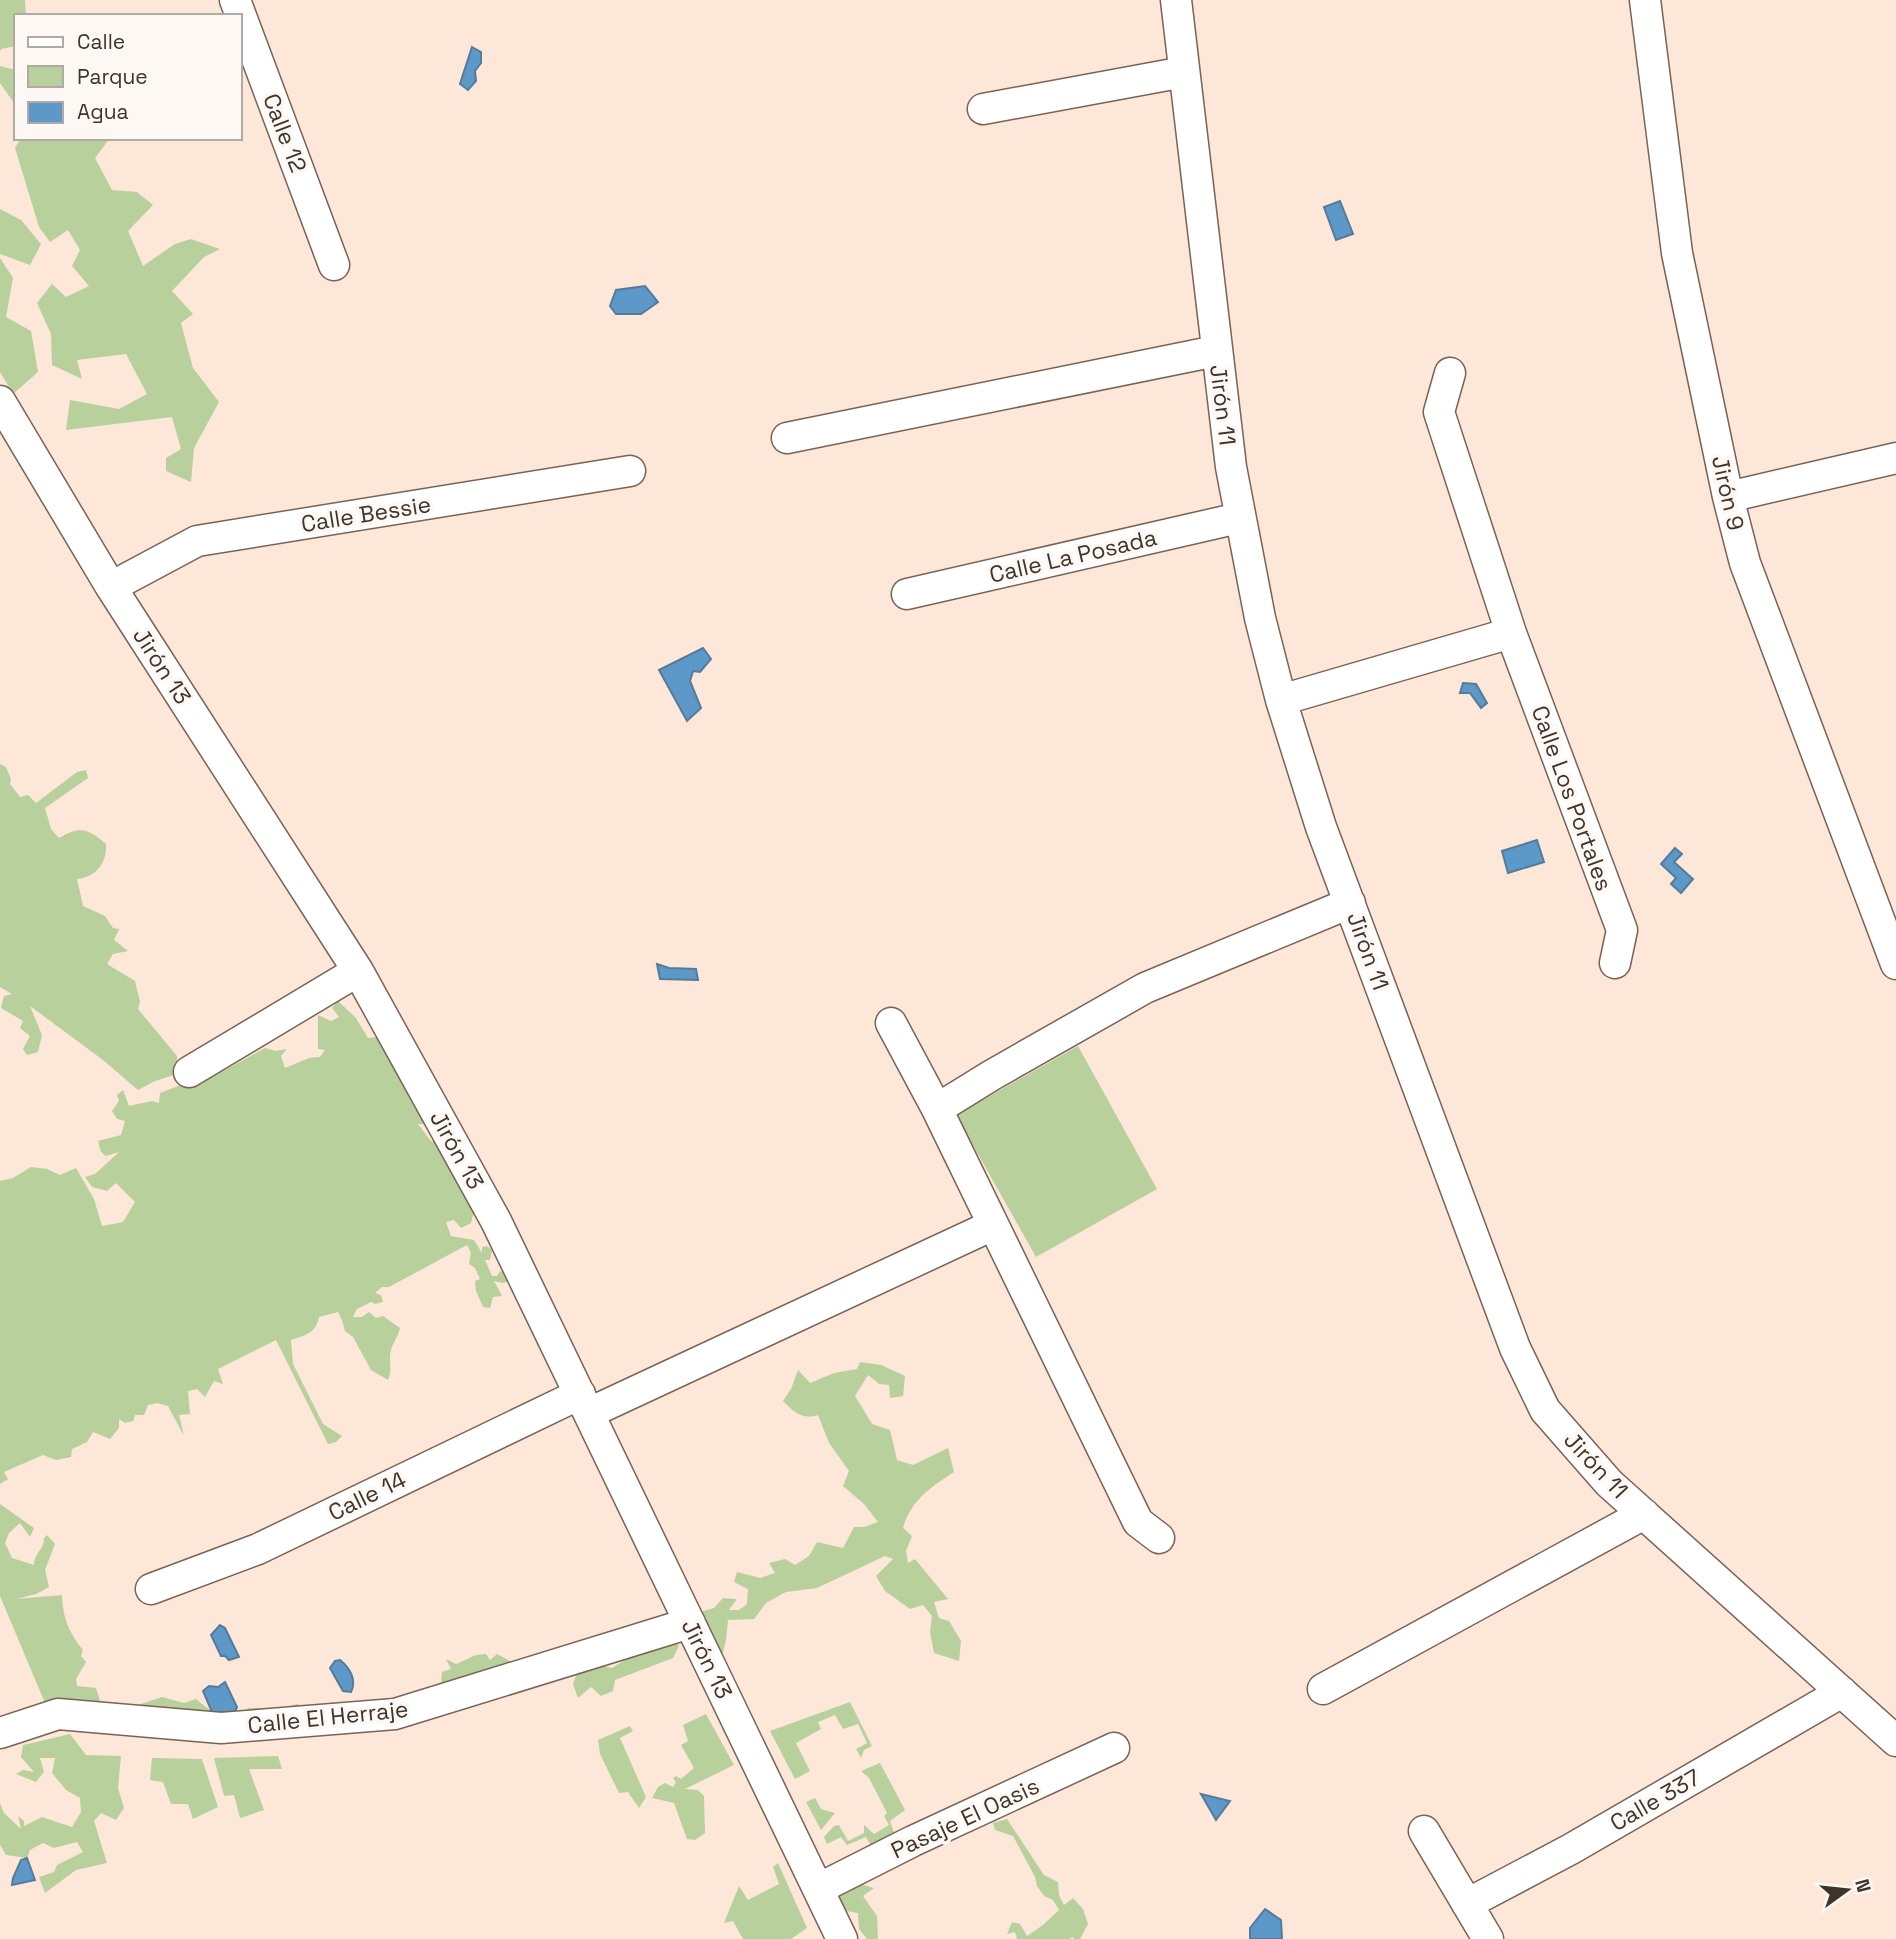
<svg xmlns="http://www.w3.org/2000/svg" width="1896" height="1939" font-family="'Space Grotesk',sans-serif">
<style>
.green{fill:#b8d09c}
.water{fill:#5d99c8;stroke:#547b9a;stroke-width:2}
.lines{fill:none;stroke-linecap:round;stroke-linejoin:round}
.minor-casing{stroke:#7a6254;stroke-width:33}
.minor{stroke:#fff;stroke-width:30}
.labels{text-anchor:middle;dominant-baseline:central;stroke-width:7;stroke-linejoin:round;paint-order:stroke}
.street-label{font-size:23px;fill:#3e342d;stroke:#fdf8f4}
</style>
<rect width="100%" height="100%" fill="#fde7d9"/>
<!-- green -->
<path class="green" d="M 0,0 L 25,0 L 26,16 L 16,16 L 16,46 L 1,49 L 0,52 Z
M 0,66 L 16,70 L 16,106 L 0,83 Z
M 21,138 L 110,138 L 95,158 L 112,190 L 137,192 L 153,205 L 128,231 L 143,266 L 175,244 L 191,239 L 220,249 L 204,257 L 172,291 L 193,314 L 181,323 L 193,368 L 219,402 L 194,448 L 191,482 L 166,471 L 166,458 L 181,449 L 172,417 L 66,430 L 70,400 L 119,409 L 147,394 L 126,354 L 77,360 L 82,379 L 52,365 L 51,334 L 37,303 L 52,284 L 66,297 L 89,286 L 72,266 L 80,250 L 68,230 L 50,242 L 39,227 L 15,148 Z
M 0,209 L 21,220 L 41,244 L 30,265 L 0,254 Z
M 0,258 L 13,278 L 6,317 L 31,331 L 38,372 L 13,394 L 0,372 Z
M 0,764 L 6,767 L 11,779 L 10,784 L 20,797 L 28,795 L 36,803 L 77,772 L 86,770 L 88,778 L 45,808 L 51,829 L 59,838 C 80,826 87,828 106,844 C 107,862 97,877 77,879 L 83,906 L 105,916 L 113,928 L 119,929 L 114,940 L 128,951 L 113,954 L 107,964 L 135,981 L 140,1002 L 138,1009 L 177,1056 L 177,1074 L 155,1081 L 138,1090 L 103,1060 L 30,1006 L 42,1035 L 38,1052 L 27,1055 L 23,1049 L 30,1036 L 20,1028 L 23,1021 L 1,1008 L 4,996 L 12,994 L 0,987 Z
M 338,1001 L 356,1018 L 368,1038 L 377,1037 L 401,1063 L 426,1124 L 418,1124 L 431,1141 L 443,1144 L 474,1211 L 471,1223 L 461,1228 L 454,1220 L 446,1222 L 451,1236 L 474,1240 L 482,1253 L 482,1247 L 487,1246 L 492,1250 L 490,1260 L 485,1260 L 492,1276 L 497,1276 L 500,1271 L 506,1274 L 509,1281 L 503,1283 L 494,1281 L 502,1296 L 493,1297 L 490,1308 L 483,1307 L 476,1291 L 475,1281 L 480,1279 L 475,1268 L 469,1264 L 471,1253 L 467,1245 L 389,1287 L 382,1287 L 375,1293 L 381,1295 L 383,1302 L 375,1304 L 371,1302 L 357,1309 L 353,1317 L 362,1317 L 369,1312 L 376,1318 L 383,1316 L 400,1328 C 398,1337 393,1343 391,1350 C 388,1361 393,1369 388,1380 L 371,1370 L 353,1337 L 345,1331 L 342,1320 L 338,1312 L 319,1317 C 316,1333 306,1335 291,1340 L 293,1364 L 323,1424 L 342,1436 L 336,1442 L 328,1444 L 276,1340 L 218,1369 L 223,1384 L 214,1381 L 205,1397 L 197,1389 L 188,1391 L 190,1414 L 179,1415 L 184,1436 L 168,1406 L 157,1403 L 148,1405 L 144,1415 L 135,1415 L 133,1421 L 125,1423 L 119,1419 L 119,1428 L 110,1439 L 93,1432 L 87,1442 L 72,1449 L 71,1457 L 56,1460 L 43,1455 L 4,1472 L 8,1479 L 0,1484 L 0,1181 L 13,1178 L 31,1167 L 47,1169 L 60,1175 L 76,1168 L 94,1199 L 102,1226 L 123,1222 L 135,1202 L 116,1183 L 107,1191 L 92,1187 L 85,1177 L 95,1174 L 119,1152 L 106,1156 L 101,1152 L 98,1141 L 121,1135 L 125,1121 L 117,1119 L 112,1111 L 119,1101 L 117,1095 L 123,1090 L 129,1106 L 152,1101 L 159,1103 L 160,1093 L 183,1084 L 196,1086 L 265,1048 L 276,1051 L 287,1049 L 281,1056 L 285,1068 L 309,1058 L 320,1057 L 325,1050 L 318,1049 L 318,1015 L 331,1021 L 339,1017 L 332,1008 Z
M 1078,1046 L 1157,1189 L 1036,1257 L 956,1115 Z
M 860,1362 L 881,1365 L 905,1376 L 903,1396 L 890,1398 L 889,1385 L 879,1384 L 868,1375 L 855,1396 L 872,1424 L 890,1430 L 897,1460 L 913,1465 L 948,1448 L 954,1472 C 931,1487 911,1500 903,1528 L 912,1536 L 906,1551 L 908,1563 L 915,1559 L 948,1599 L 934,1602 L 939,1618 L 949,1621 L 961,1641 L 959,1661 L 934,1653 L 930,1632 L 932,1616 L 923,1605 L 910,1609 L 885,1591 L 876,1576 L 893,1559 L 885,1556 L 817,1588 L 786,1592 L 766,1603 L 754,1619 L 728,1620 L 726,1640 L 721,1661 L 700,1612 L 714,1608 L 723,1598 L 737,1599 L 729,1610 L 739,1610 L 747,1604 L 748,1589 L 734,1582 L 737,1572 L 760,1578 L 775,1573 L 769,1563 L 785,1559 L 795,1565 L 809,1556 L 817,1542 L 843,1548 L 854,1527 L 864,1527 L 878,1522 L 864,1504 L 843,1486 L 849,1471 L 829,1443 L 818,1415 C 802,1420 794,1412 783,1401 L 791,1389 L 798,1370 L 810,1383 L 834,1373 L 857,1369 Z
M 0,1504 L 34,1528 L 30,1537 L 20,1523 L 9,1533 L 5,1543 L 12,1558 L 34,1565 C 34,1553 44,1550 44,1538 L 47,1535 L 55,1544 L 45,1570 L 49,1587 L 36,1594 L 16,1599 L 62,1595 C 63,1619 69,1632 83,1650 L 81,1656 L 86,1662 L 76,1679 L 77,1686 L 96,1688 L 103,1710 L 45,1703 L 0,1596 Z
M 669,1637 L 679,1646 L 673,1658 L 615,1680 L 613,1691 L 601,1696 L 591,1687 L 578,1698 L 573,1684 L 577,1673 L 595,1664 L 612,1668 L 649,1645 Z
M 486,1654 L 490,1660 L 497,1654 L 519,1666 L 441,1686 L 442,1672 L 451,1669 L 446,1659 L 456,1664 L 476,1655 Z
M 162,1697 L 184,1703 L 196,1699 C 211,1712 221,1718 241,1716 L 248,1708 L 280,1709 L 297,1704 L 308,1708 L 426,1700 L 220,1724 L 134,1713 L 138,1705 Z
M 850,1702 L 872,1746 L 864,1750 L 861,1758 L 856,1749 L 867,1743 L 858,1724 L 843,1729 L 835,1715 L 818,1722 L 821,1729 L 796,1743 L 810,1771 L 795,1779 L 770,1731 Z
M 706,1714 L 734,1765 L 685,1789 L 698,1790 L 704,1796 L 705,1833 L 695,1840 L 687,1839 L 674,1803 L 652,1798 L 658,1787 L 665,1783 L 673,1787 L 676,1782 L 673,1778 L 676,1776 L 681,1779 L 694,1768 L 681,1745 L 688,1741 L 683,1725 Z
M 630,1726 L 633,1731 L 620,1738 L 646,1797 L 639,1808 L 628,1792 L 619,1793 L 600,1754 L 598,1740 Z
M 70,1734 L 86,1755 L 121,1756 L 118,1788 L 124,1808 L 116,1820 L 101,1813 L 94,1821 L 107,1863 L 76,1870 L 45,1893 L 39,1877 L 54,1872 L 57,1865 L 83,1852 L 77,1842 L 54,1848 L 43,1843 L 30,1850 L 27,1858 L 6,1855 L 0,1845 L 0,1803 L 4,1813 L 21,1829 L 18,1816 L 24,1821 L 24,1826 L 42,1817 L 72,1827 L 81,1812 L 80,1798 L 66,1790 L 52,1773 L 55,1758 L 40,1758 L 44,1772 L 36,1782 L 16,1774 L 23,1770 L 34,1772 L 21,1757 L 23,1745 Z
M 278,1756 L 282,1769 L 249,1769 L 264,1810 L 240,1818 L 234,1795 L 224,1796 L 214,1758 Z
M 152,1758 L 202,1759 L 218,1807 L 193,1819 L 188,1804 L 171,1804 L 163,1782 L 150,1780 Z
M 880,1763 L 905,1810 L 890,1821 L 895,1835 L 871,1846 L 866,1837 L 847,1845 L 841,1837 L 827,1844 L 824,1837 L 834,1826 L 839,1825 L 848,1841 L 864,1833 L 864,1825 L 874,1834 L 889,1825 L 884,1816 L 887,1813 L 869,1778 L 861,1771 Z
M 815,1798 L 821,1809 L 835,1813 L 821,1830 L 806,1802 Z
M 1007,1819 L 1044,1875 L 1058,1882 L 1059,1895 L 1064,1905 L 1073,1898 L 1083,1909 L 1088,1924 L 1080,1939 L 1074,1939 L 1073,1937 L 1069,1939 L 1017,1939 L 1015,1932 L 1007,1934 L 1012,1922 L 1020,1924 L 1027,1936 L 1043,1925 L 1059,1910 L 1053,1900 L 1044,1896 L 1037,1886 L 1035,1877 L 1013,1836 L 995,1830 L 993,1823 Z
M 778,1863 L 807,1928 L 791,1939 L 743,1939 L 733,1921 L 724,1923 L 739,1886 L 748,1900 L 779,1884 L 773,1867 Z
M 855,1878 L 864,1885 L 874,1888 L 863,1896 L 877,1916 L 878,1939 L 867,1939 L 859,1929 L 858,1913 L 846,1911 L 834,1901 L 835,1889 Z"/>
<!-- water -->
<path class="water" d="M 472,47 L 481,52 L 481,63 L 475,71 L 476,81 L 468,90 L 460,84 Z
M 1340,201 L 1353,234 L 1336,240 L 1324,207 Z
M 645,286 L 658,302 L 641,314 L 616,314 L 610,306 L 616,290 Z
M 703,648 L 711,659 L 700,672 L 693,671 L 690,681 L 701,708 L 687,721 L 659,670 Z
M 1463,683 L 1476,684 L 1487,703 L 1481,708 L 1470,693 L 1460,693 Z
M 1537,840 L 1544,862 L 1508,873 L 1502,851 Z
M 1675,848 L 1682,854 L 1674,862 L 1693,879 L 1681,893 L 1671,884 L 1676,878 L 1661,864 Z
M 657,964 L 669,968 L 696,969 L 698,980 L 660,979 Z
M 220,1625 L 225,1628 L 239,1657 L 229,1660 L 225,1656 L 221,1656 L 211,1635 Z
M 340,1660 C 350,1668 357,1680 351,1692 L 343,1691 L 330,1668 L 335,1661 Z
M 225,1682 L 237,1707 L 235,1712 L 212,1712 L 203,1691 L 209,1686 L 218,1687 Z
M 1201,1794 L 1230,1801 L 1216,1820 Z
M 27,1858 L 35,1880 L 12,1885 L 13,1878 L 21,1860 Z
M 1265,1909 L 1281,1920 L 1282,1939 L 1250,1939 L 1250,1928 Z"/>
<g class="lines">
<defs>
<path id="minor" d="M 235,0 L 334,265
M 1176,0 L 1231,467 L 1260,618 L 1281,700 L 1321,827 L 1515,1348 L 1545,1410 L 1609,1483 L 1896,1741
M 1645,0 L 1677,253 L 1728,497 L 1745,563 L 1896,964
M 983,109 L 1184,72
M 1450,373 L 1439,412 L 1511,633 L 1622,930 L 1615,963
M 0,401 L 111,587 L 358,971 L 496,1221 L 842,1939
M 787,438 L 1216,351
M 1728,497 L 1896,458
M 111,587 L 197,541 L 630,471
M 907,594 L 1239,518
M 1281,700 L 1511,633
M 891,1023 L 937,1109 L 1138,1522 L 1159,1538
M 189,1072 L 358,971
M 937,1109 L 992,1075 L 1145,988 L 1350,903
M 589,1413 L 993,1225
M 151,1589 L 258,1549 L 580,1394
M 1323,1689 L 1644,1514
M 0,1733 L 58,1714 L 221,1728 L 395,1714 L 690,1623
M 1424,1831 L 1488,1939
M 818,1889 L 913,1841 L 1114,1748
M 1467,1904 L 1571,1849 L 1842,1692"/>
</defs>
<!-- minor casing -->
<use href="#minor" class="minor-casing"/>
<!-- minor -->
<use href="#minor" class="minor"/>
</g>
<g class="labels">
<!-- street labels -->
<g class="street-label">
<text transform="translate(285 133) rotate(69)">Calle 12</text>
<text transform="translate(1223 405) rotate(83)">Jirón 11</text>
<text transform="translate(1728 493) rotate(77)">Jirón 9</text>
<text transform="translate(366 514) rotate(-9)">Calle Bessie</text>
<text transform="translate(1073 556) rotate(-13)">Calle La Posada</text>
<text transform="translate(162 666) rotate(57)">Jirón 13</text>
<text transform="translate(1572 798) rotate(70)">Calle Los Portales</text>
<text transform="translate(1368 951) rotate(70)">Jirón 11</text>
<text transform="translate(457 1150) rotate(61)">Jirón 13</text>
<text transform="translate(1596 1465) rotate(47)">Jirón 11</text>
<text transform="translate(367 1496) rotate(-26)">Calle 14</text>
<text transform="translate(707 1659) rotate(64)">Jirón 13</text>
<text transform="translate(328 1717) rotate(-6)">Calle El Herraje</text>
<text transform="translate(1655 1800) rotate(-30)">Calle 337</text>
<text transform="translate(965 1818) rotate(-25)">Pasaje El Oasis</text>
</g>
</g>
<!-- legend -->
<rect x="14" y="14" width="228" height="126" fill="#fdf8f4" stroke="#b1aaa4" stroke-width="2"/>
<rect x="28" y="37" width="35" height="10" fill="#ffffff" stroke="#b1aaa4" stroke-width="2"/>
<text x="77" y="49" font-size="21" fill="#3e342d">Calle</text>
<rect x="28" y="66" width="35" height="21" fill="#b8d09c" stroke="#b1aaa4" stroke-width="2"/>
<text x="77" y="84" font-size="21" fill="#3e342d">Parque</text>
<rect x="28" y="102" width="35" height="21" fill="#5d99c8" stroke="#b1aaa4" stroke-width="2"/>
<text x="77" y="119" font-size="21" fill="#3e342d">Agua</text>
<!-- north arrow -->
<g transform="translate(1847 1890) rotate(75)" stroke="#fdf8f4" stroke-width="5" paint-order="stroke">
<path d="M0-5L12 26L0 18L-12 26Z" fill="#3e342d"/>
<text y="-10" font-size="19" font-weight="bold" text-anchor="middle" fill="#3e342d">N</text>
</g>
</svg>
